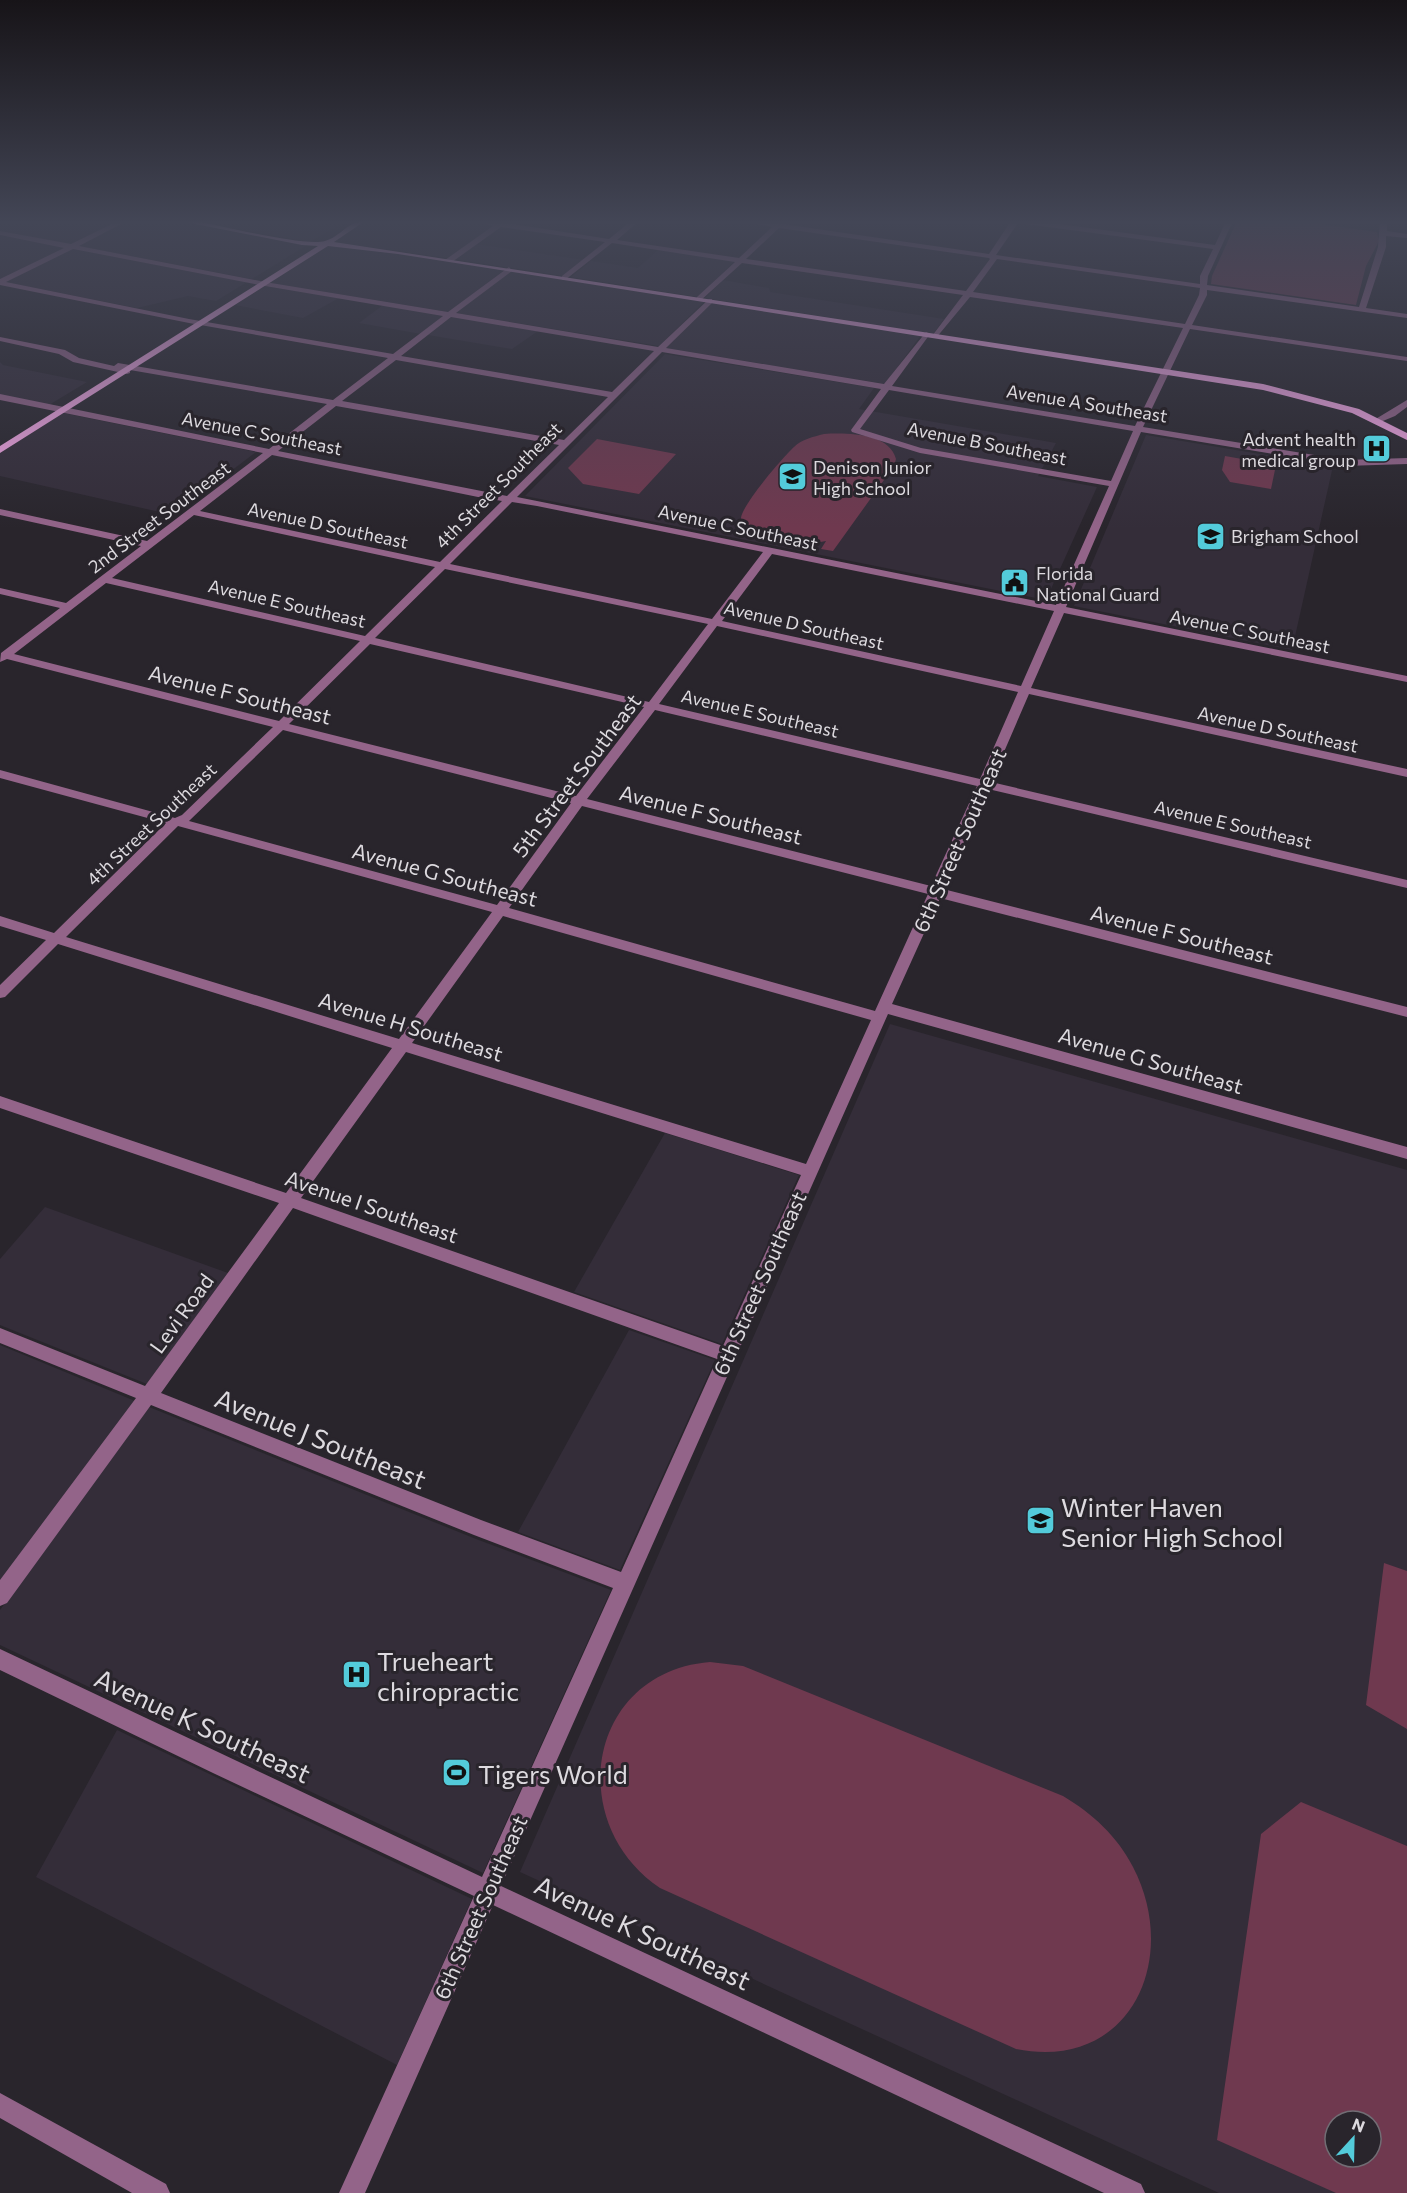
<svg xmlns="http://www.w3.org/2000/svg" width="1407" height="2193" font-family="Commissioner,sans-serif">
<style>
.built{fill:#342d39;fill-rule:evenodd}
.green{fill:#6f394f;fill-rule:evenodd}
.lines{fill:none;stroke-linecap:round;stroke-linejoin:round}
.minor{fill:#936489;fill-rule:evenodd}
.major{fill:#f5a7e5;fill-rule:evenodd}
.labels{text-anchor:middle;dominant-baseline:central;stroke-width:6;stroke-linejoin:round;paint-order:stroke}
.far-street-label{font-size:18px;fill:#dddadf;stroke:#29252c}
.far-poi-label{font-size:18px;fill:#dddadf;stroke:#29252c;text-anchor:start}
.street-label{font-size:21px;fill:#dddadf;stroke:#29252c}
.near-street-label{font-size:26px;fill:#dddadf;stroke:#29252c}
.near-poi-label{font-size:26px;fill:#dddadf;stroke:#29252c;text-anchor:start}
</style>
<rect width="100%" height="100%" fill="#29252c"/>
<!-- built -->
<path class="built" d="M 120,221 L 72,245 L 0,231 L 0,222 Z
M 128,221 L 173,221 L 307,245 L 252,279 L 78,246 Z
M 192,221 L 346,221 L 310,242 Z
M 366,221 L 465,221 L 494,226 L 448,258 L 334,242 Z
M 0,235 L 66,248 L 0,280 Z
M 476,244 L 584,260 L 564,276 L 454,259 Z
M 330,245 L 396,253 L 504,270 L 449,312 L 270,283 Z
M 72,249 L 247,282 L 216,301 L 188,296 L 137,308 L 5,282 Z
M 658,250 L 735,261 L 698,297 L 571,277 L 591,261 L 638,268 Z
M 510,271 L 704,302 L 659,346 L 456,313 Z
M 723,280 L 769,288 L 770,292 L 944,319 L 933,334 L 705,298 Z
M 265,286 L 339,298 L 303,318 L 235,305 Z
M 711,303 L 921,335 L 885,384 L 666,348 Z
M 383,305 L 445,315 L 421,334 L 359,323 Z
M 452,316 L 538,331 L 512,349 L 428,335 Z
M 665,354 L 874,388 L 859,409 L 1056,443 L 1038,476 L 1097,487 L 1046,600 L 525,496 Z
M 0,362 L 3,365 L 87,382 L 49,405 L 0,395 Z
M 63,413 L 256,452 L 173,515 L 0,476 L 0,453 Z
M 1146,435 L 1333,466 L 1292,650 L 1074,606 Z
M 890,1024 L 1407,1170 L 1407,2193 L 1219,2193 L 520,1872 ZM 1335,2121 L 1371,2121 L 1371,2157 L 1335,2157 Z
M 665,1133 L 799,1175 L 722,1344 L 574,1292 Z
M 45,1207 L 228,1273 L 147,1384 L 0,1325 L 0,1259 Z
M 629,1330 L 715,1360 L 620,1570 L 518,1532 Z
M 0,1345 L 135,1401 L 0,1582 Z
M 149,1407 L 476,1539 L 611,1590 L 483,1873 L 0,1645 L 0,1610 Z
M 117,1730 L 472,1899 L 397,2065 L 36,1877 Z"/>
<!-- green -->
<path class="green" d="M 1237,221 L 1297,221 L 1377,232 L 1379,241 L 1366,266 L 1356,305 L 1211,284 L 1212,276 Z
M 824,434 C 845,433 889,432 896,459 L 894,466 L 833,551 L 821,549 L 826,541 C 799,547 755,548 741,518 C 742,505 783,457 794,447 C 802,439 813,437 824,434 Z
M 597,439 L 676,454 L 639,494 L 583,484 L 568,468 Z
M 1225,456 L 1276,465 L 1271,489 L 1230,482 L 1222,470 Z
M 1384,1563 L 1407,1571 L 1407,1729 L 1366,1705 Z
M 710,1662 L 743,1666 L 1063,1796 C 1093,1814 1117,1836 1133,1867 C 1181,1959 1130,2072 1016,2049 L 660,1888 C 563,1822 588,1672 710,1662 Z
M 1301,1802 L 1407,1846 L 1407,2193 L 1336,2193 L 1217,2140 L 1261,1834 ZM 1335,2121 L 1371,2121 L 1371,2157 L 1335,2157 Z"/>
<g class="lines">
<!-- minor -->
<path class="minor" d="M 118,221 L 127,221 L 79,246 L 265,282 L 448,312 L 509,267 L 512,271 L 456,313 L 658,347 L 709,299 L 712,299 L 712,303 L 666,348 L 884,384 L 926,332 L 930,334 L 892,386 L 1135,426 L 1183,328 L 970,297 L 936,338 L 932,336 L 963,295 L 742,263 L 700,301 L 696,299 L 697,297 L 735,262 L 612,243 L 565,280 L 562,280 L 562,276 L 605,242 L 501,227 L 452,262 L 445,260 L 493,226 L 472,221 L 506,221 L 506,223 L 609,239 L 631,221 L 639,221 L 617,240 L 739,258 L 772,227 L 743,221 L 785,221 L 783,224 L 989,254 L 1011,221 L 1037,221 L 1215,245 L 1226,221 L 1233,221 L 1208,276 L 1207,285 L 1359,307 L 1378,247 L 1380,221 L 1387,221 L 1387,231 L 1407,234 L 1407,238 L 1386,236 L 1386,247 L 1366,308 L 1407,314 L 1407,318 L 1207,290 L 1207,295 L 1192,325 L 1407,357 L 1407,361 L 1190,329 L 1143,427 L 1345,460 L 1407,458 L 1407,464 L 1345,466 L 1141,432 L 1066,607 L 1407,676 L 1407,682 L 1064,613 L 1031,688 L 1407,769 L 1407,777 L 1029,694 L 991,782 L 1407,880 L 1407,888 L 988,789 L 943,889 L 1407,1007 L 1407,1017 L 940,898 L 892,1004 L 1407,1147 L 1407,1159 L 888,1014 L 501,1886 L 1141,2184 L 1145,2193 L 1104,2193 L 493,1905 L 365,2193 L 339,2193 L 474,1896 L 213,1773 L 0,1670 L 0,1649 L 482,1877 L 613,1588 L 474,1535 L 151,1405 L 7,1603 L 0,1606 L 0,1580 L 136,1398 L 0,1343 L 0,1328 L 145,1386 L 279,1203 L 0,1108 L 0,1096 L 286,1193 L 392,1048 L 58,944 L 5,997 L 0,998 L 0,985 L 46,940 L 0,926 L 0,916 L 54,933 L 166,823 L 0,778 L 0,770 L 175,818 L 182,815 L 273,727 L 7,659 L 0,662 L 1,653 L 60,608 L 0,594 L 0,588 L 66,603 L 141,546 L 0,515 L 0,509 L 147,541 L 263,453 L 0,400 L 0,394 L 269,449 L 327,404 L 130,370 L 130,373 L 127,374 L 73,362 L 59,354 L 0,341 L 0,337 L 65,350 L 79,358 L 114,366 L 118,363 L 333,400 L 388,358 L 189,323 L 0,285 L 0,279 L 64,248 L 0,235 L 0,231 L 71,244 ZM 1018,223 L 1213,249 L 1200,276 L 1200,284 L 996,255 ZM 779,228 L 989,258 L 990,259 L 966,291 L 746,259 ZM 73,249 L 265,286 L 443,316 L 393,354 L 189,319 L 6,282 ZM 997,259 L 1200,288 L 1199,295 L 1185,324 L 973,292 ZM 451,317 L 654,351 L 612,392 L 401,356 ZM 662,352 L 881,389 L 851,430 L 852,432 L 920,453 L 1109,486 L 1056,605 L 517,497 ZM 396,360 L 608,397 L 564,440 L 342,401 ZM 889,390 L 1133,431 L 1111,481 L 921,448 L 860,429 ZM 336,406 L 559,445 L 507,496 L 278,451 ZM 272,455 L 478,497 L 502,501 L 440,562 L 200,511 ZM 512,502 L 537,506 L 763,552 L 712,619 L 450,564 ZM 194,515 L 435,567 L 365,636 L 112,578 ZM 772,554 L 1054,611 L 1021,686 L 722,621 ZM 445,569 L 708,624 L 649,702 L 375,638 ZM 106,583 L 360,641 L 279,721 L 14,654 ZM 717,626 L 1018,692 L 980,779 L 659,704 ZM 370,644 L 644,707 L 576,796 L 289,724 ZM 655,710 L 977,786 L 931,886 L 587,799 ZM 283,730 L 571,803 L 497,905 L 189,821 ZM 582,806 L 928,894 L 875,1011 L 509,908 ZM 178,826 L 492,912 L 399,1039 L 66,937 ZM 503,916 L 871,1020 L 806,1164 L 412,1043 ZM 406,1052 L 801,1175 L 723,1346 L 301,1198 ZM 293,1208 L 717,1359 L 621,1572 L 481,1520 L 161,1393 Z
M 1407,400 L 1407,407 L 1395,416 L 1378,423 L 1374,420 Z
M 0,2093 L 166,2184 L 170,2193 L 132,2193 L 0,2118 Z"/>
<!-- major -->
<path class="major" d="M 180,221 L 197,221 C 221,226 306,247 325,241 C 340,237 348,221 365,221 L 334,242 L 1263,384 L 1359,409 L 1407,433 L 1407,440 L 1352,413 L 1263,390 L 398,254 L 328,246 L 0,453 L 0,446 L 318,246 L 302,245 Z"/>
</g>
<!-- sky -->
<linearGradient id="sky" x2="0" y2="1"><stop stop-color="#171418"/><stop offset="0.42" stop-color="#434656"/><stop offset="1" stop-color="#434656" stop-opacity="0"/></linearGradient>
<rect width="1407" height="529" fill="url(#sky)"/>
<!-- icons -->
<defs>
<symbol id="hospital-square" viewBox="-11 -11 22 22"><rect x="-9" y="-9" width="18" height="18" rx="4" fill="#53cbda" stroke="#29252c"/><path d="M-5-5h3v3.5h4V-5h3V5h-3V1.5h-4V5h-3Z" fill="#111"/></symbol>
<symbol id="school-square" viewBox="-11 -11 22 22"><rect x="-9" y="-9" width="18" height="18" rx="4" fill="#53cbda" stroke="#29252c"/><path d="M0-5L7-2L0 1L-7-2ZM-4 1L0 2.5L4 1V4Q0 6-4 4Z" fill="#111"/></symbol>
<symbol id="civic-square" viewBox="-11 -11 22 22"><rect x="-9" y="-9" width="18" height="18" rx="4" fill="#53cbda" stroke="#29252c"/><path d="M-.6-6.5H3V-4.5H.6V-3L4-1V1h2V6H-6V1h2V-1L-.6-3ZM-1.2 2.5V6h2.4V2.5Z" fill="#111"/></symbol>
<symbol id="stadium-square" viewBox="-11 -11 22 22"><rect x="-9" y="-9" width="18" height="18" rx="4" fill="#53cbda" stroke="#29252c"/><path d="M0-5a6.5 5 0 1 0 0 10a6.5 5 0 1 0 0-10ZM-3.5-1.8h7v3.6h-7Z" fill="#111"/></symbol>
</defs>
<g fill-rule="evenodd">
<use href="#hospital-square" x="1360" y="432" width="33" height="33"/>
<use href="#school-square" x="776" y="460" width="33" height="33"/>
<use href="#school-square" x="1194" y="520" width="33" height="33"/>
<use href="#civic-square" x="998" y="566" width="33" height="33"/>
<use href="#school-square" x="1024" y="1504" width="33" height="33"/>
<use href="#hospital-square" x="340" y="1658" width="33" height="33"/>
<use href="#stadium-square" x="440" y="1756" width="33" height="33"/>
</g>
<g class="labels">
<!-- far-street labels -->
<g class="far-street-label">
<text transform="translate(1087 403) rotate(9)">Avenue A Southeast</text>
<text transform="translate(262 433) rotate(11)">Avenue C Southeast</text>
<text transform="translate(987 443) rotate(11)">Avenue B Southeast</text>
<text transform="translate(498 485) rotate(-45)">4th Street Southeast</text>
<text transform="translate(159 517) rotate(-37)">2nd Street Southeast</text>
<text transform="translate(328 525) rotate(12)">Avenue D Southeast</text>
<text transform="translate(738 527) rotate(12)">Avenue C Southeast</text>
<text transform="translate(287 603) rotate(13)">Avenue E Southeast</text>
<text transform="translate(804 625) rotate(13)">Avenue D Southeast</text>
<text transform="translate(1250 631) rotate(11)">Avenue C Southeast</text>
<text transform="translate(760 713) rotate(13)">Avenue E Southeast</text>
<text transform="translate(1278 729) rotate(12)">Avenue D Southeast</text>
<text transform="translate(151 824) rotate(-43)">4th Street Southeast</text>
<text transform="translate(1233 824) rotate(13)">Avenue E Southeast</text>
</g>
<!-- far-poi labels -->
<g class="far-poi-label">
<text x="1356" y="439" text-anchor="end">Advent health<tspan x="1356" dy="21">medical group</tspan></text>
<text x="813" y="467">Denison Junior<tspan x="813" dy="21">High School</tspan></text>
<text x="1231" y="536">Brigham School</text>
<text x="1036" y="573">Florida<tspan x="1036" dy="21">National Guard</tspan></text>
</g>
<!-- street labels -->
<g class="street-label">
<text transform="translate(240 694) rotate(14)">Avenue F Southeast</text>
<text transform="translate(576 775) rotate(-53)">5th Street Southeast</text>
<text transform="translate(711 814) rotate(14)">Avenue F Southeast</text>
<text transform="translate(959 840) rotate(-66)">6th Street Southeast</text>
<text transform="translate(445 874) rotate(15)">Avenue G Southeast</text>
<text transform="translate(1182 934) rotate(14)">Avenue F Southeast</text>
<text transform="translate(411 1026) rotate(17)">Avenue H Southeast</text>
<text transform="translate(1151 1060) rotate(16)">Avenue G Southeast</text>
<text transform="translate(372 1206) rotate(19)">Avenue I Southeast</text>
<text transform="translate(759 1283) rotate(-66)">6th Street Southeast</text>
<text transform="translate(181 1313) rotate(-54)">Levi Road</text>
<text transform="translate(480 1907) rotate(-66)">6th Street Southeast</text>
</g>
<!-- near-street labels -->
<g class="near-street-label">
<text transform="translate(321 1438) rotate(22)">Avenue J Southeast</text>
<text transform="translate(203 1725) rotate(25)">Avenue K Southeast</text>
<text transform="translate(643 1932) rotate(25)">Avenue K Southeast</text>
</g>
<!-- near-poi labels -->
<g class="near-poi-label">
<text x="1061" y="1506">Winter Haven<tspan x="1061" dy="30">Senior High School</tspan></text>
<text x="377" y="1660">Trueheart<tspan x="377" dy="30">chiropractic</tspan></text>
<text x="478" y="1773">Tigers World</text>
</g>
</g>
<!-- north arrow -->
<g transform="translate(1353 2139) rotate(22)"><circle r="28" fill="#29252c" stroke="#716d74" stroke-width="1.5"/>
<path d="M0-4.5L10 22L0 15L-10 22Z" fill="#53cbda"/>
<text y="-9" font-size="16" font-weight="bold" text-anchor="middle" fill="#dddadf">N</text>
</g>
</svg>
